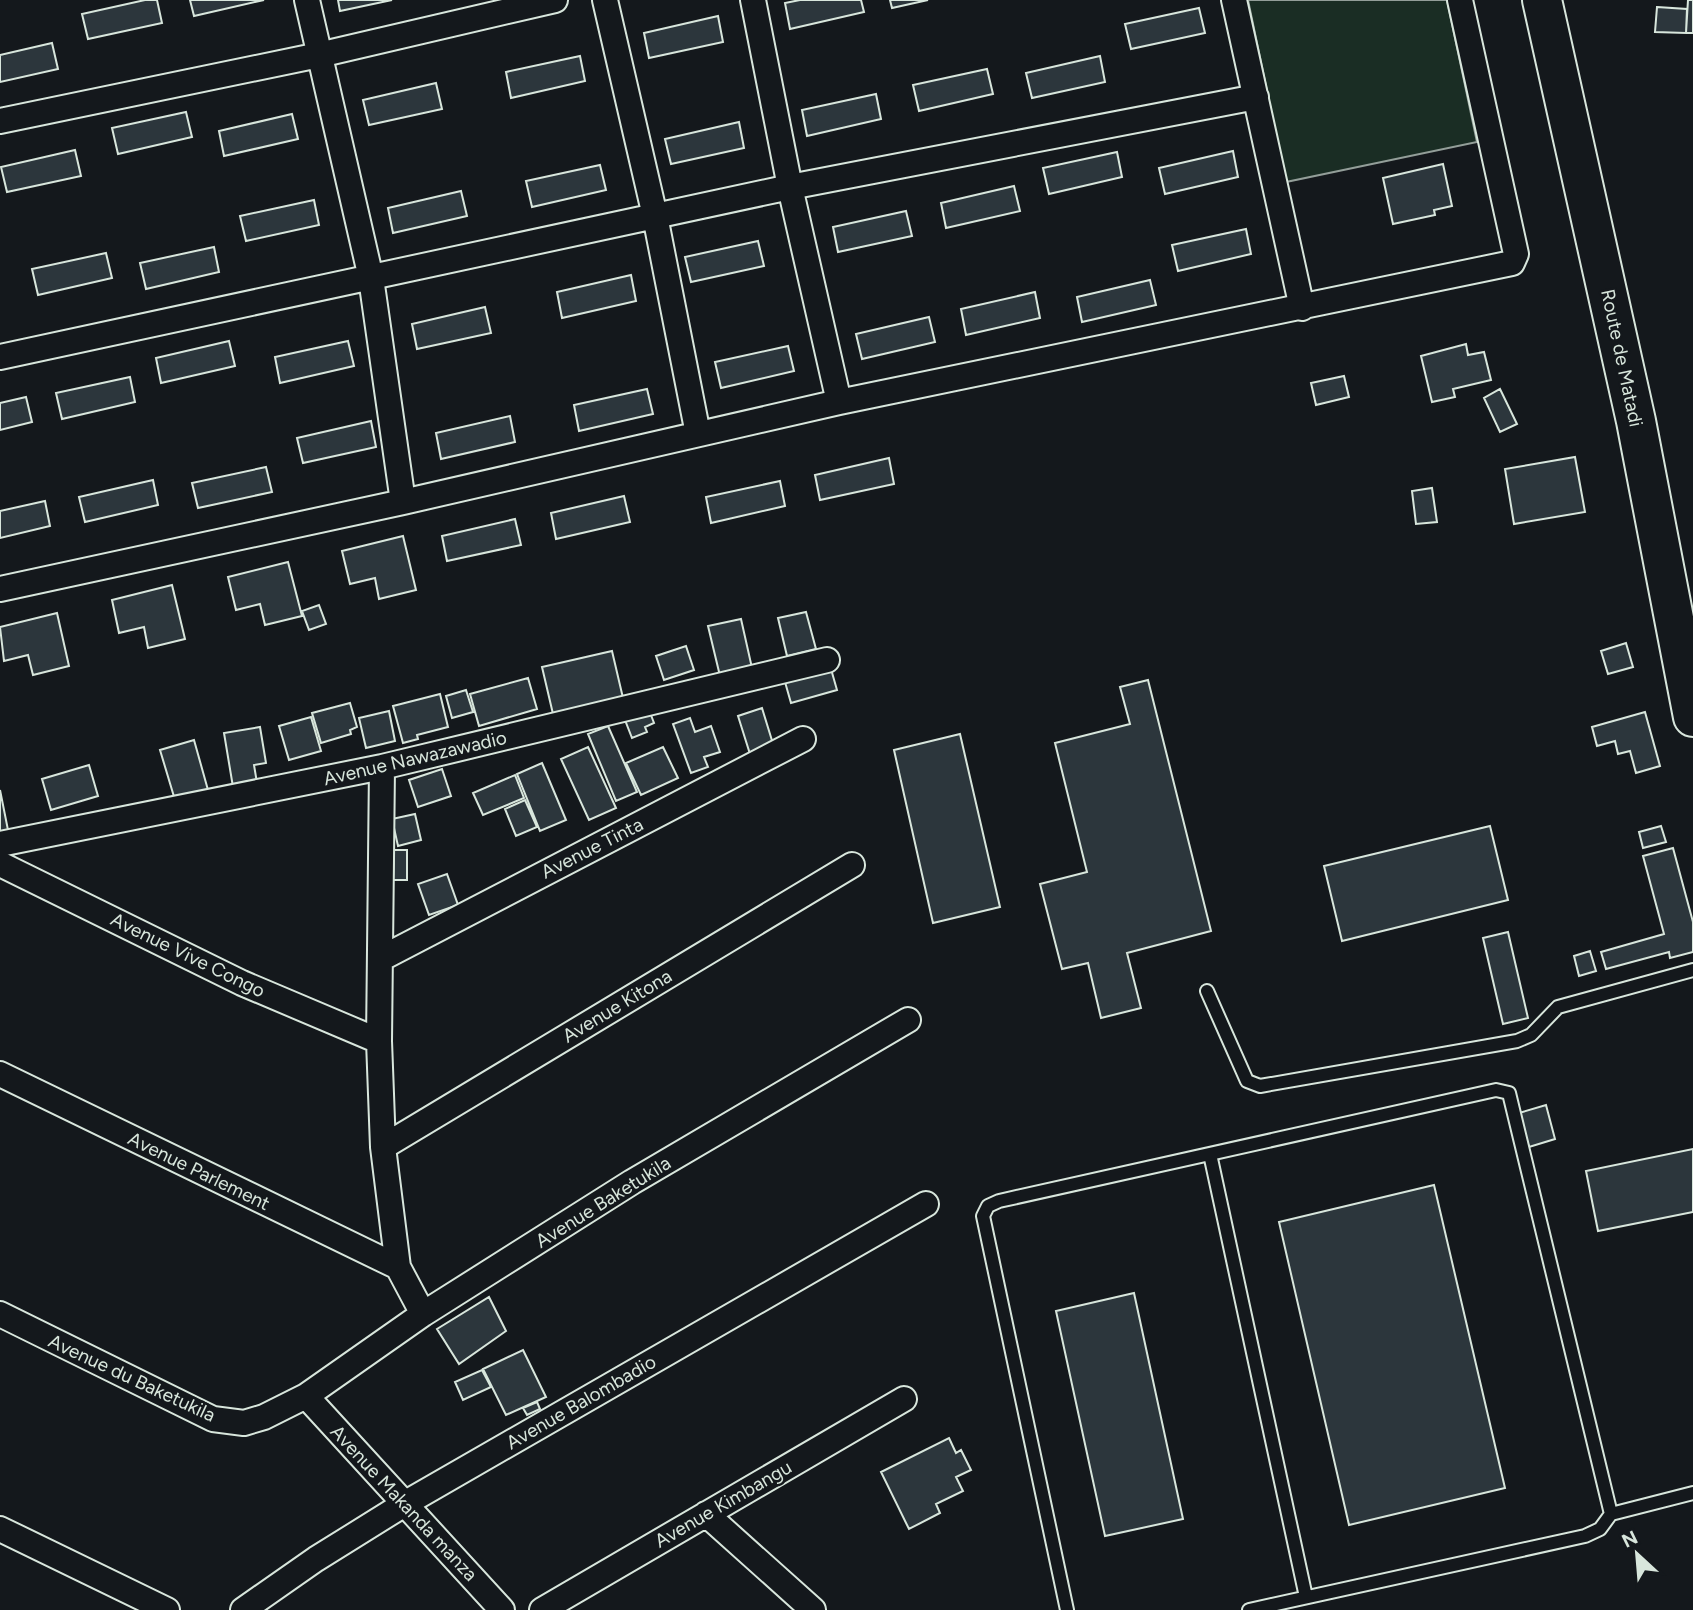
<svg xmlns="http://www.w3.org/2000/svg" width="1693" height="1610" font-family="Figtree,sans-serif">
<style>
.green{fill:#1a2d24;stroke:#939e99;stroke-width:2}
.building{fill:#2c363c;stroke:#d8e6dc;stroke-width:2}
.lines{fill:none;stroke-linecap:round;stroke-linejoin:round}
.service-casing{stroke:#d8e6dc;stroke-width:16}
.minor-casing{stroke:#d8e6dc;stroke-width:28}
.primary-casing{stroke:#d8e6dc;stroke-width:42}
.service{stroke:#14181c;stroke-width:12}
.minor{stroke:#14181c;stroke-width:24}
.primary{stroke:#14181c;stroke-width:38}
.labels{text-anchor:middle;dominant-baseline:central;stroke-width:5;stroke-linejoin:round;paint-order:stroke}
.street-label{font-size:19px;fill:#d8e6dc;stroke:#14181c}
</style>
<rect width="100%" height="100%" fill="#14181c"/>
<!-- green -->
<path class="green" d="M 1248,0 L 1447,0 L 1477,142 L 1286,182 Z"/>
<!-- building -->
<path class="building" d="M 145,0 L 157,0 L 162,23 L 88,39 L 82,14 Z
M 190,0 L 264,0 L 194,16 Z
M 338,0 L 392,0 L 340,11 Z
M 800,0 L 861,0 L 864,12 L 790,29 L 785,3 Z
M 890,0 L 928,0 L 892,8 Z
M 1688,0 L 1693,0 L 1693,33 L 1686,33 Z
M 1657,7 L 1687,9 L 1686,33 L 1655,32 Z
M 1199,8 L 1205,33 L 1131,49 L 1125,24 Z
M 718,16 L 723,42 L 649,58 L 644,33 Z
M 52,43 L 58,69 L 0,82 L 0,55 Z
M 580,56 L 585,81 L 511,98 L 506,72 Z
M 1100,56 L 1105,82 L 1032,98 L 1026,73 Z
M 987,69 L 993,94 L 919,111 L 913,85 Z
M 436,83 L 442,109 L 369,125 L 363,100 Z
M 876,94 L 881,119 L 807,136 L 802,110 Z
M 186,112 L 192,137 L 118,154 L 112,128 Z
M 292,114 L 298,139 L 224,156 L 219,131 Z
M 739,122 L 744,148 L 671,164 L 665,139 Z
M 75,150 L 81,176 L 7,192 L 1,167 Z
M 1233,151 L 1238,177 L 1165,194 L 1159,168 Z
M 1117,152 L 1122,177 L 1049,194 L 1043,168 Z
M 1443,164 L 1452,206 L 1434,210 L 1435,215 L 1393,224 L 1383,178 Z
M 600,165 L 606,190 L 532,207 L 526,181 Z
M 1014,186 L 1020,211 L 946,228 L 941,203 Z
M 461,191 L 467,216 L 393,233 L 388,208 Z
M 314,200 L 319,225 L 246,241 L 240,216 Z
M 906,211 L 912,236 L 838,252 L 833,227 Z
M 1246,229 L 1251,254 L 1178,271 L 1172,245 Z
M 758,241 L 764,266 L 691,282 L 685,257 Z
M 214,247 L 219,272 L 146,289 L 140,263 Z
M 106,253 L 112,278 L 38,295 L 32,269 Z
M 631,275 L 636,301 L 562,318 L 557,292 Z
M 1150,280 L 1156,305 L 1082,322 L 1077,297 Z
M 1035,292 L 1040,318 L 966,335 L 961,309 Z
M 485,307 L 491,333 L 417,349 L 412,324 Z
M 929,317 L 935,342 L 862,359 L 856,334 Z
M 229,341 L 235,366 L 161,383 L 156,358 Z
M 348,341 L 354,366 L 280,383 L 275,357 Z
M 1466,344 L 1468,355 L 1484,352 L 1491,380 L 1453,389 L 1455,397 L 1432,402 L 1421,356 Z
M 788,346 L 794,371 L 721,388 L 715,362 Z
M 1344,376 L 1349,397 L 1316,405 L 1311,383 Z
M 130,377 L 135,402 L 62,419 L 56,393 Z
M 647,389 L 653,414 L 579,431 L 574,405 Z
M 1500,389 L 1517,424 L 1500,432 L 1484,398 Z
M 26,397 L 32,422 L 0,430 L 0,403 Z
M 510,416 L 515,442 L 441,459 L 436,433 Z
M 371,421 L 376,447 L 303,463 L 297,438 Z
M 1575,457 L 1585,512 L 1514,524 L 1505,469 Z
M 889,458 L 894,484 L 820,500 L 815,475 Z
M 266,467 L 272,492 L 198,508 L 192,483 Z
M 153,480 L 158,505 L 85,522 L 79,497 Z
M 780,481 L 785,506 L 711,523 L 706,497 Z
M 1432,488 L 1437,522 L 1416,524 L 1412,491 Z
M 624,496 L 630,522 L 556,539 L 551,513 Z
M 45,501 L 50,526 L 0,538 L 0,511 Z
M 515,519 L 521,545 L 447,561 L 442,536 Z
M 403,536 L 416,590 L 379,599 L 375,578 L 350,584 L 342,551 Z
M 288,562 L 302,616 L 265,625 L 260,604 L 236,610 L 228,577 Z
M 172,585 L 185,639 L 148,648 L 144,627 L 119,633 L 112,600 Z
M 319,605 L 326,624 L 309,630 L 302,611 Z
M 806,612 L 816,649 L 787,656 L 778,618 Z
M 57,613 L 69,666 L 33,675 L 28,655 L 4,661 L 0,627 Z
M 741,619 L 752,668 L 720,676 L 708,626 Z
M 1626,643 L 1633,667 L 1608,674 L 1601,651 Z
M 686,646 L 694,670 L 664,680 L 656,656 Z
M 612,651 L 623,698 L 553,714 L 542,667 Z
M 831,669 L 837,690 L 791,703 L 785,682 Z
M 528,678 L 537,709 L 479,726 L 470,694 Z
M 1148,680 L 1211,931 L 1127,953 L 1141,1008 L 1101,1018 L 1088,963 L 1062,969 L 1040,884 L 1087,872 L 1055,743 L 1130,724 L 1120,687 Z
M 466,690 L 473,712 L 452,718 L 446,696 Z
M 440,694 L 448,727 L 417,735 L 418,739 L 403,743 L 393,706 Z
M 350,703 L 357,727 L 350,730 L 351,734 L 321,743 L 312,713 Z
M 762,708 L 774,747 L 750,754 L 738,716 Z
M 649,710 L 654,723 L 645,727 L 647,732 L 632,738 L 625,720 Z
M 389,711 L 395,741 L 366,748 L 359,718 Z
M 1645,712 L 1660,766 L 1636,773 L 1630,751 L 1618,754 L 1615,741 L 1597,746 L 1592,727 Z
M 311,717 L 321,751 L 289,760 L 279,726 Z
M 690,718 L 695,732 L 711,726 L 720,752 L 704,757 L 708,767 L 691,773 L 673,724 Z
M 608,726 L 637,792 L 616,801 L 588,734 Z
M 260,727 L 266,763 L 254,765 L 257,783 L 233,787 L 224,733 Z
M 960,734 L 1000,907 L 933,923 L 894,750 Z
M 194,740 L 208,790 L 175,800 L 160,750 Z
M 588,747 L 616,808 L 589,820 L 561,759 Z
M 663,747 L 678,778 L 641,795 L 626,763 Z
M 542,763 L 566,820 L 540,831 L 517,774 Z
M 89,765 L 98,796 L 51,810 L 42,779 Z
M 442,769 L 451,796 L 418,807 L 409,780 Z
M 515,775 L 524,798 L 483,815 L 473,793 Z
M 0,790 L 8,830 L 0,832 Z
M 525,800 L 537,827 L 516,836 L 505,809 Z
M 415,814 L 421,840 L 398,846 L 392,819 Z
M 1490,826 L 1508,900 L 1342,941 L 1324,866 Z
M 1661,826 L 1666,842 L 1643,848 L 1639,832 Z
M 1673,848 L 1693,922 L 1693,952 L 1670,958 L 1669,952 L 1606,969 L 1601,952 L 1664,934 L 1643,856 Z
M 394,850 L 407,850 L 407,880 L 393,880 Z
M 447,874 L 458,905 L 429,915 L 418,884 Z
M 1508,932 L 1528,1018 L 1503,1024 L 1483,938 Z
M 1590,951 L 1596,971 L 1579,976 L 1574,956 Z
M 1546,1105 L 1555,1139 L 1529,1147 L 1519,1113 Z
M 1693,1149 L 1693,1212 L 1598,1231 L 1586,1171 Z
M 1434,1185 L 1505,1488 L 1349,1525 L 1279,1222 Z
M 1134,1293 L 1183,1519 L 1105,1536 L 1056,1311 Z
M 489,1297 L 506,1331 L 459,1364 L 437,1329 Z
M 523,1350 L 546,1397 L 506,1415 L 483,1369 Z
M 482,1370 L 491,1387 L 463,1400 L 455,1382 Z
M 537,1402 L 540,1409 L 527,1415 L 523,1408 Z
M 949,1438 L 956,1453 L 961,1450 L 971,1470 L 956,1477 L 963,1491 L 936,1504 L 940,1513 L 909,1529 L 881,1472 Z"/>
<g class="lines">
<defs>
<path id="service" d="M 1207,991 L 1247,1081 L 1260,1086 L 1517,1041 L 1531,1035 L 1558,1007 L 1693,970
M 1210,1154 L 1306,1597
M 1067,1610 L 983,1216 L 988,1206 L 999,1201 L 1496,1090 L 1509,1093 L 1611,1514
M 1249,1610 L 1585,1536 L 1600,1529 L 1611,1514 L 1693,1493"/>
<path id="minor" d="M 307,0 L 371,278 L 403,502
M 605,0 L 655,216 L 698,434
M 753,0 L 790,187 L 839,402
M 1234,0 L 1302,308
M 0,121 L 319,55 L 555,0
M 0,357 L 790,187 L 1256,97
M 0,589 L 403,502 L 839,402 L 1512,263 L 1516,254 L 1460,0
M 382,767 L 379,1041 L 383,1147 L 398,1267 L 423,1314
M 0,844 L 382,767 L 827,660
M 0,864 L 242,983 L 379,1041
M 382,958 L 803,739
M 0,1074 L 398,1267
M 383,1147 L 852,865
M 0,1314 L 213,1419 L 244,1423 L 264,1417 L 306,1396 L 423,1314 L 632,1182 L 908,1020
M 306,1396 L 502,1610
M 706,1514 L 813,1610
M 0,1529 L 167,1610
M 243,1610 L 316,1559 L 406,1503 L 926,1204
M 542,1610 L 904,1399"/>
<path id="primary" d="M 1542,0 L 1636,421 L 1693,717"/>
</defs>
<!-- service casing -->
<use href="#service" class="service-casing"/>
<!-- minor casing -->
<use href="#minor" class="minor-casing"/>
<!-- primary casing -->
<use href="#primary" class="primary-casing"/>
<!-- service -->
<use href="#service" class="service"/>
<!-- minor -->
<use href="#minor" class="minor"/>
<!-- primary -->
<use href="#primary" class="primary"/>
</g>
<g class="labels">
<!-- street labels -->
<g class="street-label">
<text transform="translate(1622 358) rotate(78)">Route de Matadi</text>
<text transform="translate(415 758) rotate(-13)">Avenue Nawazawadio</text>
<text transform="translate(592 848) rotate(-27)">Avenue Tinta</text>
<text transform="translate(188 955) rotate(26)">Avenue Vive Congo</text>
<text transform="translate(617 1006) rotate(-31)">Avenue Kitona</text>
<text transform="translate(199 1171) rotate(26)">Avenue Parlement</text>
<text transform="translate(603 1202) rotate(-32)">Avenue Baketukila</text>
<text transform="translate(132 1378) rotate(25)">Avenue du Baketukila</text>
<text transform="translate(581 1402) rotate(-30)">Avenue Balombadio</text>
<text transform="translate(404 1503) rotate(47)">Avenue Makanda manza</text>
<text transform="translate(723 1504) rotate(-30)">Avenue Kimbangu</text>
</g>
</g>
<!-- north arrow -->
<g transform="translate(1637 1554) rotate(334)" stroke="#14181c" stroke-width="5" paint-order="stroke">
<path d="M0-5L12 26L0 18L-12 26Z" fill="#d8e6dc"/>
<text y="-10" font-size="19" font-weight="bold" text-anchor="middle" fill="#d8e6dc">N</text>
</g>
</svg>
